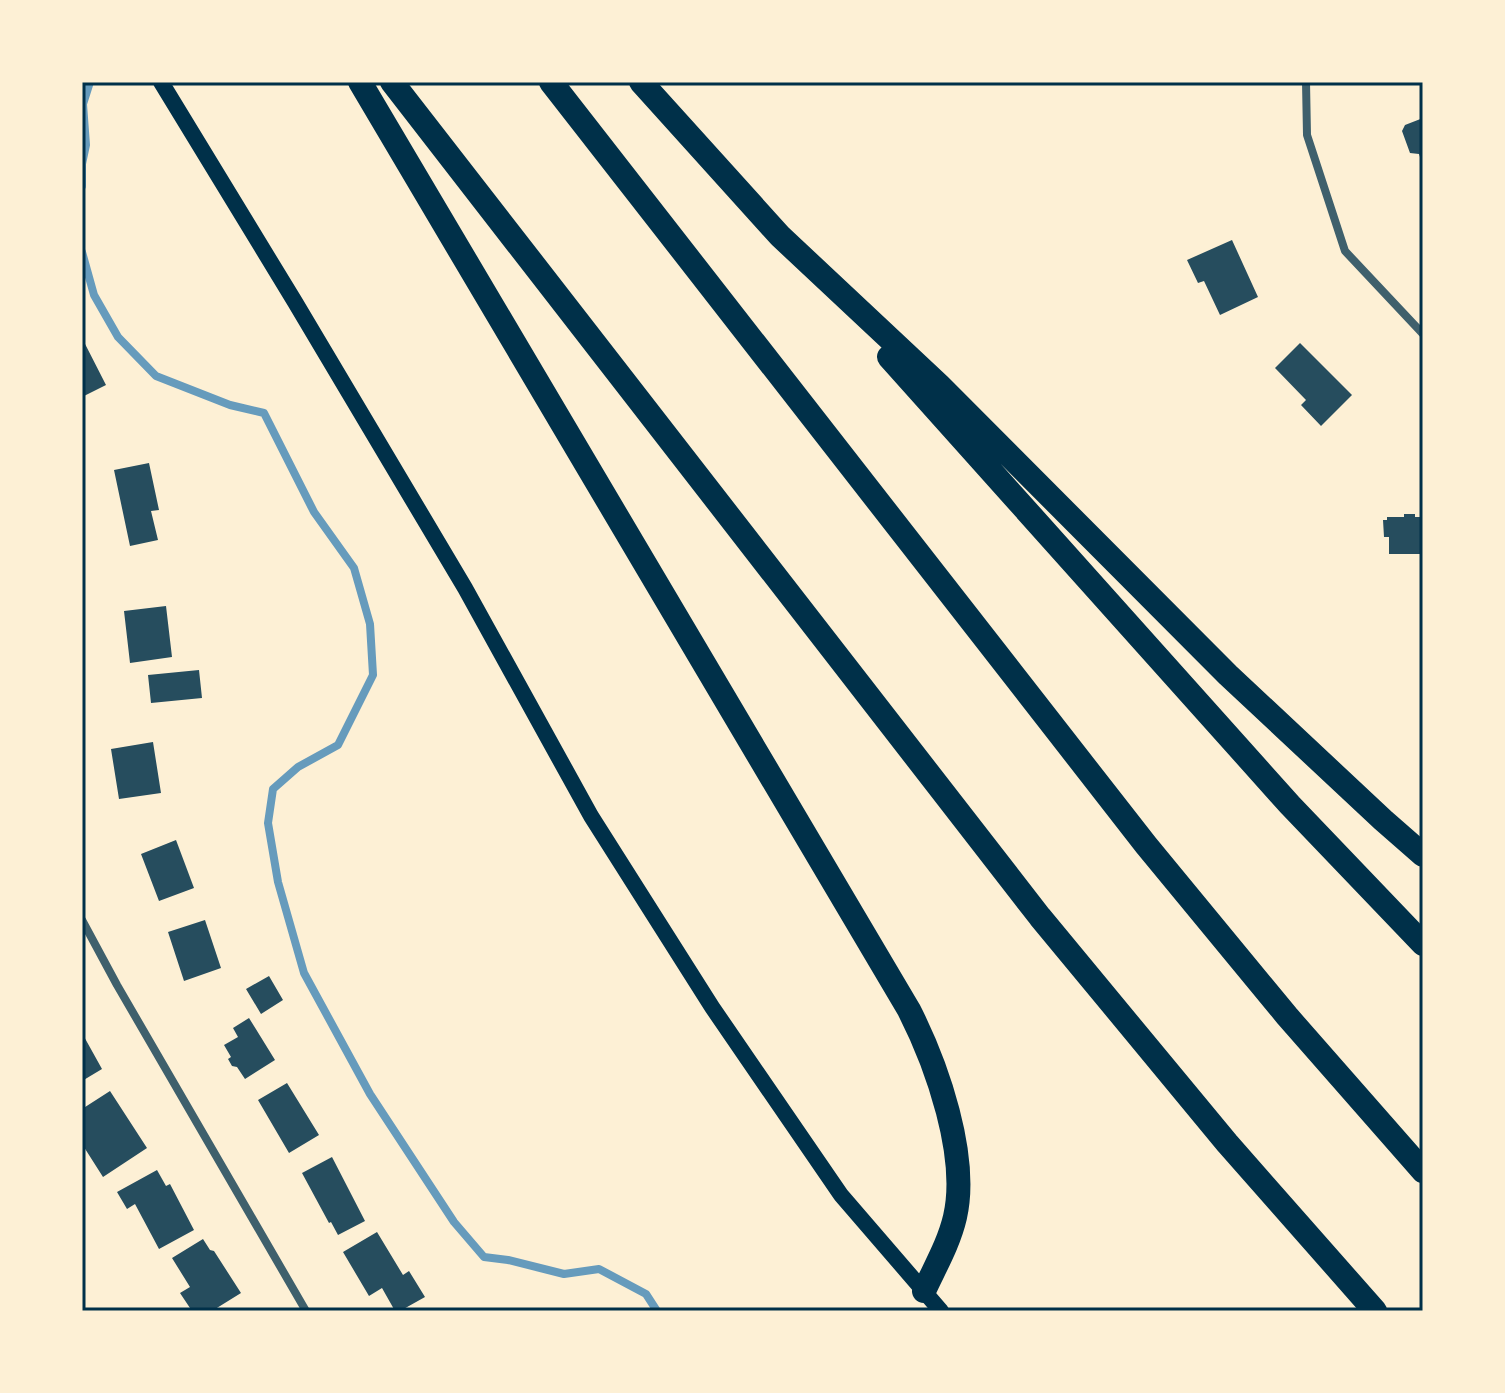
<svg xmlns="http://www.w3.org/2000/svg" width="1505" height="1393" font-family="Poppins,sans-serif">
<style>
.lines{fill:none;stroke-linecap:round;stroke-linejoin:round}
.stream{stroke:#669bbc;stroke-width:8}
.building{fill:#264d5e}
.minor{stroke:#3f606c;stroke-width:8}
.secondary{stroke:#003049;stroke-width:16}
.motorway{stroke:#003049;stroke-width:24}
.neatline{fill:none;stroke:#003049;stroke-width:3}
</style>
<rect width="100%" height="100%" fill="#fdf0d5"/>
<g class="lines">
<!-- stream -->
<path class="stream" d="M 82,186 L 82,164 L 86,145 L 83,104 L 90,82
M 82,252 L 94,295 L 118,337 L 156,376 L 230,405 L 264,413 L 314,512 L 354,568 L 370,624 L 373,675 L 338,745 L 298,767 L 273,789 L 268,823 L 278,882 L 304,973 L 370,1094 L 454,1222 L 484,1257 L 508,1260 L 564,1274 L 599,1269 L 646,1294 L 657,1311"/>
</g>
<!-- building -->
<path class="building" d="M 1423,118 L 1423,166 L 1419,154 L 1410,153 L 1402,131 L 1405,125 Z
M 1232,240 L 1258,297 L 1220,315 L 1204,281 L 1198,283 L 1187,260 Z
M 82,338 L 106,385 L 82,397 Z
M 1300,343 L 1352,395 L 1321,426 L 1301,405 L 1306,400 L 1275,368 Z
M 149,463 L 159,510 L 151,511 L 158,540 L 130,546 L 114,470 Z
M 1404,514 L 1415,514 L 1415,517 L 1423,517 L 1423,554 L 1389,554 L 1389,537 L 1384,537 L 1383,520 L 1387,520 L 1387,517 L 1404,517 Z
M 166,606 L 172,657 L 130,663 L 124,611 Z
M 199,670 L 202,698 L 151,703 L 148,675 Z
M 153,742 L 161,793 L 119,799 L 111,749 Z
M 176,840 L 194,888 L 159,901 L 141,854 Z
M 205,920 L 221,968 L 184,981 L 168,932 Z
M 269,976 L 283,1000 L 261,1014 L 246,989 Z
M 249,1018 L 275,1060 L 245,1079 L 237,1067 L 232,1066 L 228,1059 L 231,1057 L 224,1045 L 238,1037 L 233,1028 Z
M 82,1033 L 102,1069 L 82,1081 Z
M 287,1083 L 319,1135 L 289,1153 L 258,1100 Z
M 110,1091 L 147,1148 L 103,1177 L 82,1144 L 82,1109 Z
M 332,1157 L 365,1221 L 338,1235 L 331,1222 L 329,1223 L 302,1173 Z
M 157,1170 L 166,1186 L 170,1184 L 194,1230 L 159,1249 L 135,1204 L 127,1209 L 117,1192 Z
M 377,1232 L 403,1275 L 409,1271 L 425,1297 L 400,1311 L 395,1311 L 382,1288 L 369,1296 L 343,1252 Z
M 203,1239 L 210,1250 L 214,1251 L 241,1293 L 212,1311 L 192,1311 L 180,1293 L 190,1287 L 172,1258 Z"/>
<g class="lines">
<!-- minor -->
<path class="minor" d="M 1306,82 L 1307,135 L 1345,251 L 1423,334
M 82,920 L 117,985 L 306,1311"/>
<!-- secondary -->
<path class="secondary" d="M 161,82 L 295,302 L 465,588 L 591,816 L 712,1007 L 841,1195 L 941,1311"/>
<!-- motorway -->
<path class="motorway" d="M 360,82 L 909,1010 C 937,1065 969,1156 955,1217 C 949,1243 935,1267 924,1291
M 392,82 L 1040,917 L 1227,1143 L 1375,1311
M 551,82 L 1146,845 L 1287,1016 L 1423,1171
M 641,82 L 780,236 L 939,385 L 1228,675 L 1383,820 L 1423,855
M 889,357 L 1290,805 L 1423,944"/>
</g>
<!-- border -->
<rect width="1505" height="1393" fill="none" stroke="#fdf0d5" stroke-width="168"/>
<rect x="84" y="84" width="1337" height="1225" class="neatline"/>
</svg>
